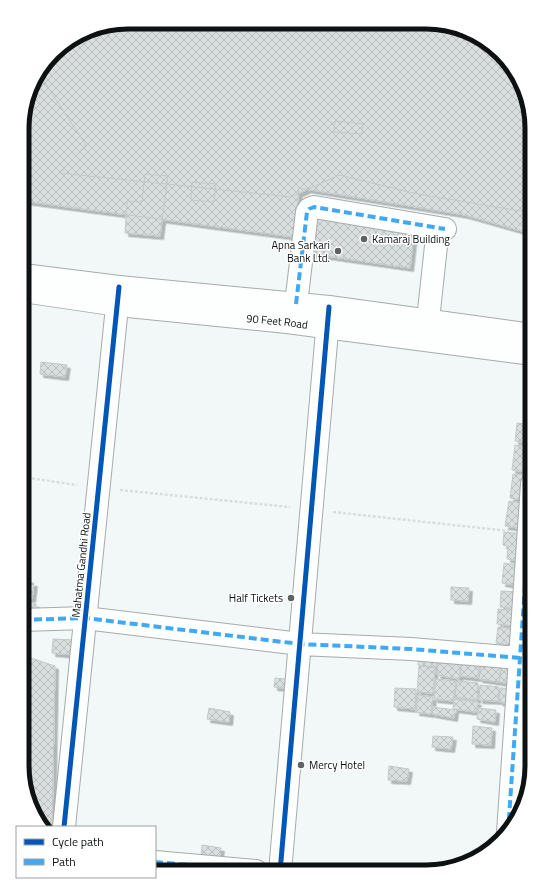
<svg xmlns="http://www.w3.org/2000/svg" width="554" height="894" font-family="'Titillium Web',sans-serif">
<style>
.building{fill:url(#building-cross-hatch);stroke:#c3c8c8;filter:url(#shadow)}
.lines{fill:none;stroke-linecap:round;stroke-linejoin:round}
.minor-casing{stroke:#a6abab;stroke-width:24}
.major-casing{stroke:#a6abab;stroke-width:24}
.path{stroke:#dadddd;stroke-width:2.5;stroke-dasharray:3 2;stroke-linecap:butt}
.minor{stroke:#fdfefe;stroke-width:22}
.major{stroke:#fdfefe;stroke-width:22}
.quiet{stroke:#3fa9f5;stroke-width:4;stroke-dasharray:8 4;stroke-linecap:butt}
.cycleway-casing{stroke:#fff;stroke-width:8}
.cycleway{stroke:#0057b8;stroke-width:5}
.poi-dot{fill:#5d6262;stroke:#fff;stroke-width:1.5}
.labels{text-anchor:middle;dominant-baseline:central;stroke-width:3;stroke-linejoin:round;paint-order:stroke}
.poi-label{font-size:11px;fill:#0d1112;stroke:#fff;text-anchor:start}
.street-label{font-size:11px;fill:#0d1112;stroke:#fff}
.rim{fill:none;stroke:#0d1112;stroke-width:5}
</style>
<defs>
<pattern id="building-cross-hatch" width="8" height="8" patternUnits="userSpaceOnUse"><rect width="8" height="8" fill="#d9dedf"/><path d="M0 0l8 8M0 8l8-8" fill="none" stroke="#b9bdbe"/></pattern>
<filter id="shadow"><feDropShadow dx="3.5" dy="3.5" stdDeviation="0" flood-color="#0004"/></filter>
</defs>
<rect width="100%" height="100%" fill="#f2f8f8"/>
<!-- building -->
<path class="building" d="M 128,22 L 446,24 L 496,48 L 524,88 L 532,128 L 532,213 L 418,194 L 339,175 L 291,197 L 60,173 L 86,145 L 39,74 L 58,49 L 88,30 Z
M 128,22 L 446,24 L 496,48 L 524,88 L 532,128 L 532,234 L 465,215 L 299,188 L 294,237 L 23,201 L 23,175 L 26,158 L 23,158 L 23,115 L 33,81 L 58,49 L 88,30 Z
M 86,31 L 51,66 L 47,63 L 58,49 Z
M 335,121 L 363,124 L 362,134 L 334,132 Z
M 145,174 L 168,176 L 160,236 L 125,233 L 127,201 L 142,202 Z
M 192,182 L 216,184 L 214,202 L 191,200 Z
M 318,211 L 415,225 L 410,268 L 312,254 Z
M 41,362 L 67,365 L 65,377 L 40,374 Z
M 517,423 L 532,425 L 531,443 L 515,441 Z
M 515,445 L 532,447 L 529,472 L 512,470 Z
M 513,474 L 530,476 L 527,501 L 510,498 Z
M 509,501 L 527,504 L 524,529 L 505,526 Z
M 504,532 L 525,534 L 523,561 L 507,559 L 508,546 L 503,545 Z
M 504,563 L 523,566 L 520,586 L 502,583 Z
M 22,582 L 34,583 L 32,599 L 22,598 Z
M 451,587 L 469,588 L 468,601 L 451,600 Z
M 501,591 L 520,592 L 518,609 L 500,607 Z
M 22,603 L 36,604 L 35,618 L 22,617 Z
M 498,609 L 517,611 L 516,626 L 497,624 Z
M 498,627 L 511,628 L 509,645 L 496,643 Z
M 53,639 L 73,640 L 73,655 L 52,653 Z
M 419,653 L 437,655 L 436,667 L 418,665 Z
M 22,655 L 55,666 L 52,827 L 46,827 L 30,806 L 22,766 Z
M 439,655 L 462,659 L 459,679 L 437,675 Z
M 461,662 L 479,664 L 478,678 L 460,676 Z
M 481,662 L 501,665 L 499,682 L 479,679 Z
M 502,663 L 516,666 L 513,684 L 499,682 Z
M 419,666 L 435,668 L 433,693 L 417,692 Z
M 275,678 L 295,680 L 293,689 L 274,687 Z
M 436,679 L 456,681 L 453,701 L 434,699 Z
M 457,681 L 478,683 L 477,700 L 455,697 Z
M 480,685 L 499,687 L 498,701 L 479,700 Z
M 395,688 L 416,689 L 415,709 L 394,707 Z
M 500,688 L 517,689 L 516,704 L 499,702 Z
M 418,695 L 433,697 L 431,714 L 416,712 Z
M 454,699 L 478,702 L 476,712 L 453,709 Z
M 433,707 L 455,710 L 454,718 L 432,714 Z
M 209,708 L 230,712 L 229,722 L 207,719 Z
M 478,708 L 496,710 L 495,722 L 477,719 Z
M 473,726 L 492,728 L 491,745 L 472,744 Z
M 433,736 L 453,737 L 451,749 L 432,747 Z
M 389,766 L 409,769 L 407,781 L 388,780 Z
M 202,845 L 221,848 L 219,860 L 201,858 Z"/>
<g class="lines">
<defs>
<path id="minor" d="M 296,304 L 307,212 L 309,209 L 314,207 L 445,229
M 428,320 L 436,246
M 22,620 L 85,618 L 300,644 L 411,649 L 532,659
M 64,827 L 119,287
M 508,832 L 532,484
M 155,862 L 256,871
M 280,872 L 329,308"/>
<g id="major">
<path d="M 23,275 L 119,287 L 329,307 L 532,335"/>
<path id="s1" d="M 23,291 L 118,305 L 287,322 L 532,354"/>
</g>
</defs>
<!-- minor casing -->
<use href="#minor" class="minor-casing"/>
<!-- major casing -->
<use href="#major" class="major-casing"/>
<!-- path -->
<path class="path" d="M 22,477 L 77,485
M 120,490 L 290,507
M 333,512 L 509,531"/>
<!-- minor -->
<use href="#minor" class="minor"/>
<!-- major -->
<use href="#major" class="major"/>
<!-- quiet -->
<path class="quiet" d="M 296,304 L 307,212 L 309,209 L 314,207 L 445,229
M 22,620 L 85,618 L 300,644 L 411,649 L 532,659
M 508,832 L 532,484
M 155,862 L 256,871"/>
<defs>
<path id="cycleway" d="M 64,827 L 119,287
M 280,872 L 329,307"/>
</defs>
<!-- cycleway casing -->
<use href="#cycleway" class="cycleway-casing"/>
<!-- cycleway -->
<use href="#cycleway" class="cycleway"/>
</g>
<!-- markers -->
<g class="poi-dot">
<circle cx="364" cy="239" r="4"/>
<circle cx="338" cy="251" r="4"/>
<circle cx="291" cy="598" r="4"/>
<circle cx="301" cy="765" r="4"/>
</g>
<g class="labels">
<!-- poi labels -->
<g class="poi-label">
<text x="372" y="239">Kamaraj Building</text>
<text x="330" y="245" text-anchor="end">Apna Sarkari<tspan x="330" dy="13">Bank Ltd.</tspan></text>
<text x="283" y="598" text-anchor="end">Half Tickets</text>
<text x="309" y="765">Mercy Hotel</text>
</g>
<!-- street labels -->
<g class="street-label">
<text stroke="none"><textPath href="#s1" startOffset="256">90 Feet Road</textPath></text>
<text transform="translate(81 565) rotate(-84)">Mahatma Gandhi Road</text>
</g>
</g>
<!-- crop -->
<path d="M0 0H554V894H0ZM128 29H426A99 99 0 0 1 525 128V766A99 99 0 0 1 426 865H128A99 99 0 0 1 29 766V128A99 99 0 0 1 128 29Z" fill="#fff" fill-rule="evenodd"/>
<path class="rim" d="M128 29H426A99 99 0 0 1 525 128V766A99 99 0 0 1 426 865H128A99 99 0 0 1 29 766V128A99 99 0 0 1 128 29Z"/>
<!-- legend -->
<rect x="16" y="826" width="140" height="52" fill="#ffffff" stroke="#9ea0a0"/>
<rect x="24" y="839" width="20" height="6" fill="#0057b8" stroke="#9ea0a0"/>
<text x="52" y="846" font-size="12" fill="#0d1112">Cycle path</text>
<rect x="24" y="859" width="20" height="6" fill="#3fa9f5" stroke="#9ea0a0"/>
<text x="52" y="866" font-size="12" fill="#0d1112">Path</text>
</svg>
